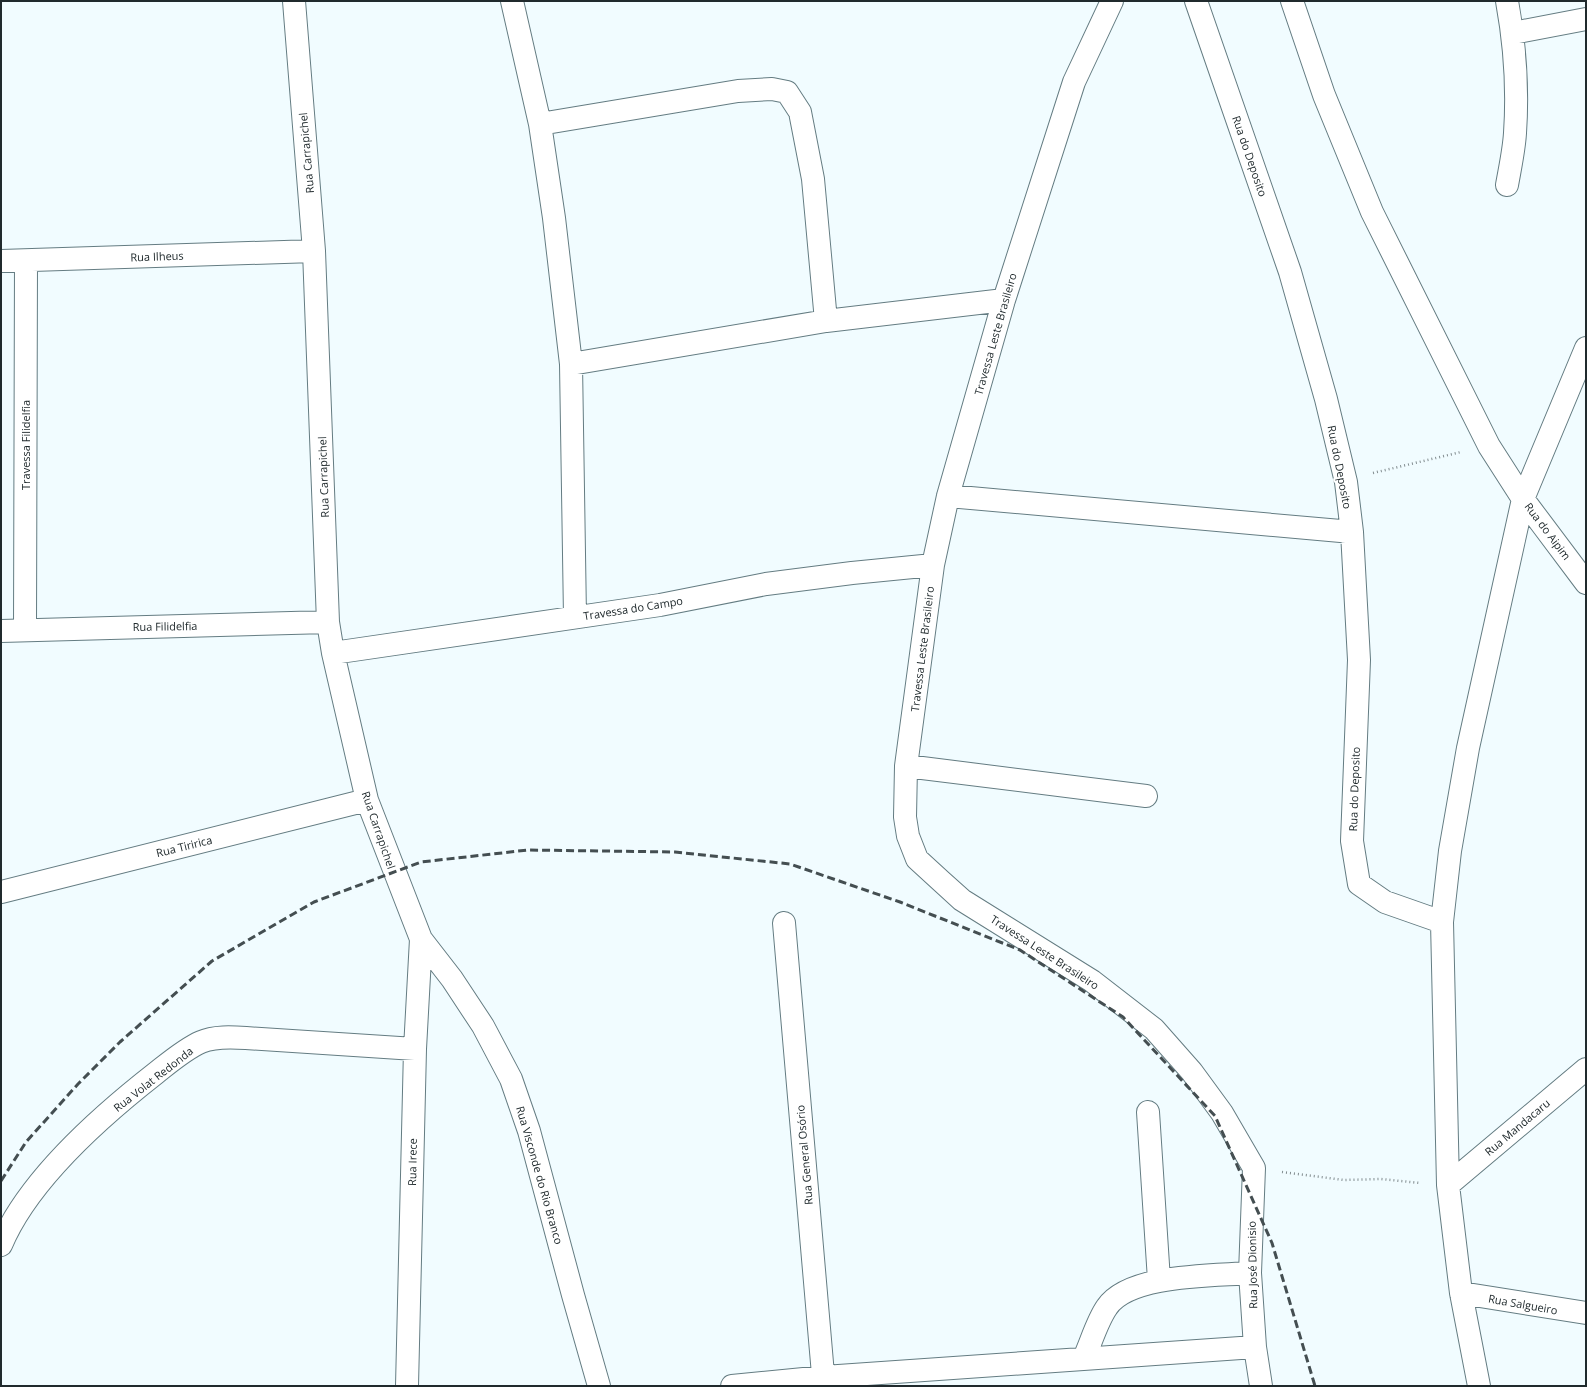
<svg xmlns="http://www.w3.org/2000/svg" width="1587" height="1387" font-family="'Open Sans',sans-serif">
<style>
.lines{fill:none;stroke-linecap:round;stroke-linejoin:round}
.street-casing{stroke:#647c82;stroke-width:24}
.path{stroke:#828c8f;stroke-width:2.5;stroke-dasharray:1 3;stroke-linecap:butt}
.street{stroke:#fff;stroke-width:22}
.rail{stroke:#444e51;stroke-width:3;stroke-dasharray:8 4;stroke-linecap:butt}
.labels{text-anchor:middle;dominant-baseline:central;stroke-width:4;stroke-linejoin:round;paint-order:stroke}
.street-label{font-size:11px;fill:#202a2d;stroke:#fff}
</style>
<rect width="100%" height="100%" fill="#f1fcff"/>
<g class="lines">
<defs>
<path id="street" d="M 294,1 L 314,251 L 328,622 L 333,653 L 367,800 L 421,939 L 452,979 L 483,1026 L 511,1079 L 529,1131 L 573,1295 L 599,1386
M 512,1 L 540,124 L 554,218 L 571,364 L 575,617
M 1112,1 L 1074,82 L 1004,300 L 948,496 L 933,565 L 906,766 L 905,817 L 908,836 L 917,859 L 941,881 L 962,900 L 1092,981 L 1154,1029 L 1192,1072 L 1222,1113 L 1254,1168 L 1250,1273 L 1255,1347 L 1261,1386
M 1196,1 L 1290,272 L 1326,399 L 1346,482 L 1352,532 L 1359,660 L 1352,841 L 1359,884 L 1385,902 L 1442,922
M 1292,1 L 1324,95 L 1372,212 L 1489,446 L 1523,499 L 1586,583
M 1507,1 C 1515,45 1518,89 1515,133 C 1514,150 1510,168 1507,185
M 1513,33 L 1586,19
M 540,124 L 738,91 L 772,89 L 787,92 L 800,112 L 813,179 L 826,321
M 1,261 L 314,251
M 571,364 L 826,321 L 1004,300
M 948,496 L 1352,532
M 25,629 L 26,261
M 1,631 L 328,622
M 333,653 L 660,605 L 766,584 L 852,573 L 933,565
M 906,766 L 1146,796
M 1,892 L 367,800
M 784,923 L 824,1386
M 1148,1112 L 1159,1280
M 1448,1185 L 1586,1069
M 1,1245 C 28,1180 101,1116 156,1073 C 170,1062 185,1049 201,1042 C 214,1036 232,1037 246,1038 L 415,1049
M 1461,1293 L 1586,1313
M 1084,1358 C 1091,1343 1097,1321 1107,1307 C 1129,1274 1213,1276 1250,1273
M 407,1386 L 415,1049 L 421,939
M 732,1386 L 824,1377 L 1255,1347
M 1479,1386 L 1461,1293 L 1448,1185 L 1442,922 L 1450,851 L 1468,748 L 1523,499 L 1586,348"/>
</defs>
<!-- street casing -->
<use href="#street" class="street-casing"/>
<!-- path -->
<path class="path" d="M 1373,473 L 1461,452
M 1282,1172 L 1344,1180 L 1381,1179 L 1420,1183"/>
<!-- street -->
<use href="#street" class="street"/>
<!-- rail -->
<path class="rail" d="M 1,1181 L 26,1142 L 78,1084 L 120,1042 L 212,961 L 314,902 L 421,862 L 528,850 L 675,852 L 790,864 L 900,902 L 1020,950 L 1123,1017 L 1215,1116 L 1272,1243 L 1315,1386"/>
</g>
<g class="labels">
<!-- street labels -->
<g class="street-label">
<text transform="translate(306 153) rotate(-95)">Rua Carrapichel</text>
<text transform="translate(1250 156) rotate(71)">Rua do Deposito</text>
<text transform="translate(157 256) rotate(-2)">Rua Ilheus</text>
<text transform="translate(995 334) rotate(-74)">Travessa Leste Brasileiro</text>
<text transform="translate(25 445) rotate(-90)">Travessa Filidelfia</text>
<text transform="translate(1340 467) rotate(79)">Rua do Deposito</text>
<text transform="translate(323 477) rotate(-92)">Rua Carrapichel</text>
<text transform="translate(1548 531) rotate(53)">Rua do Aipim</text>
<text transform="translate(633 608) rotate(-9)">Travessa do Campo</text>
<text transform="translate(165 626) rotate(-1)">Rua Filidelfia</text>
<text transform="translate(922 649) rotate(-83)">Travessa Leste Brasileiro</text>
<text transform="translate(1354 789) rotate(-88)">Rua do Deposito</text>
<text transform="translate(379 830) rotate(71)">Rua Carrapichel</text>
<text transform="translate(184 846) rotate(-14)">Rua Tiririca</text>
<text transform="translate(1045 952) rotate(33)">Travessa Leste Brasileiro</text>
<text transform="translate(153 1079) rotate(-38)">Rua Volat Redonda</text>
<text transform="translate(1517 1127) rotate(-40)">Rua Mandacaru</text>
<text transform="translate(804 1155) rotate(-95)">Rua General Osório</text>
<text transform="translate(412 1162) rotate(-89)">Rua Irece</text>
<text transform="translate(540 1175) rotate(74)">Rua Visconde do Rio Branco</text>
<text transform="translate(1252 1265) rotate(-91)">Rua José Dionisio</text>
<text transform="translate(1523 1304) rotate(10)">Rua Salgueiro</text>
</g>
</g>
<!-- border -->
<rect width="1587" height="1387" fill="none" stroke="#202a2d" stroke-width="4"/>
</svg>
